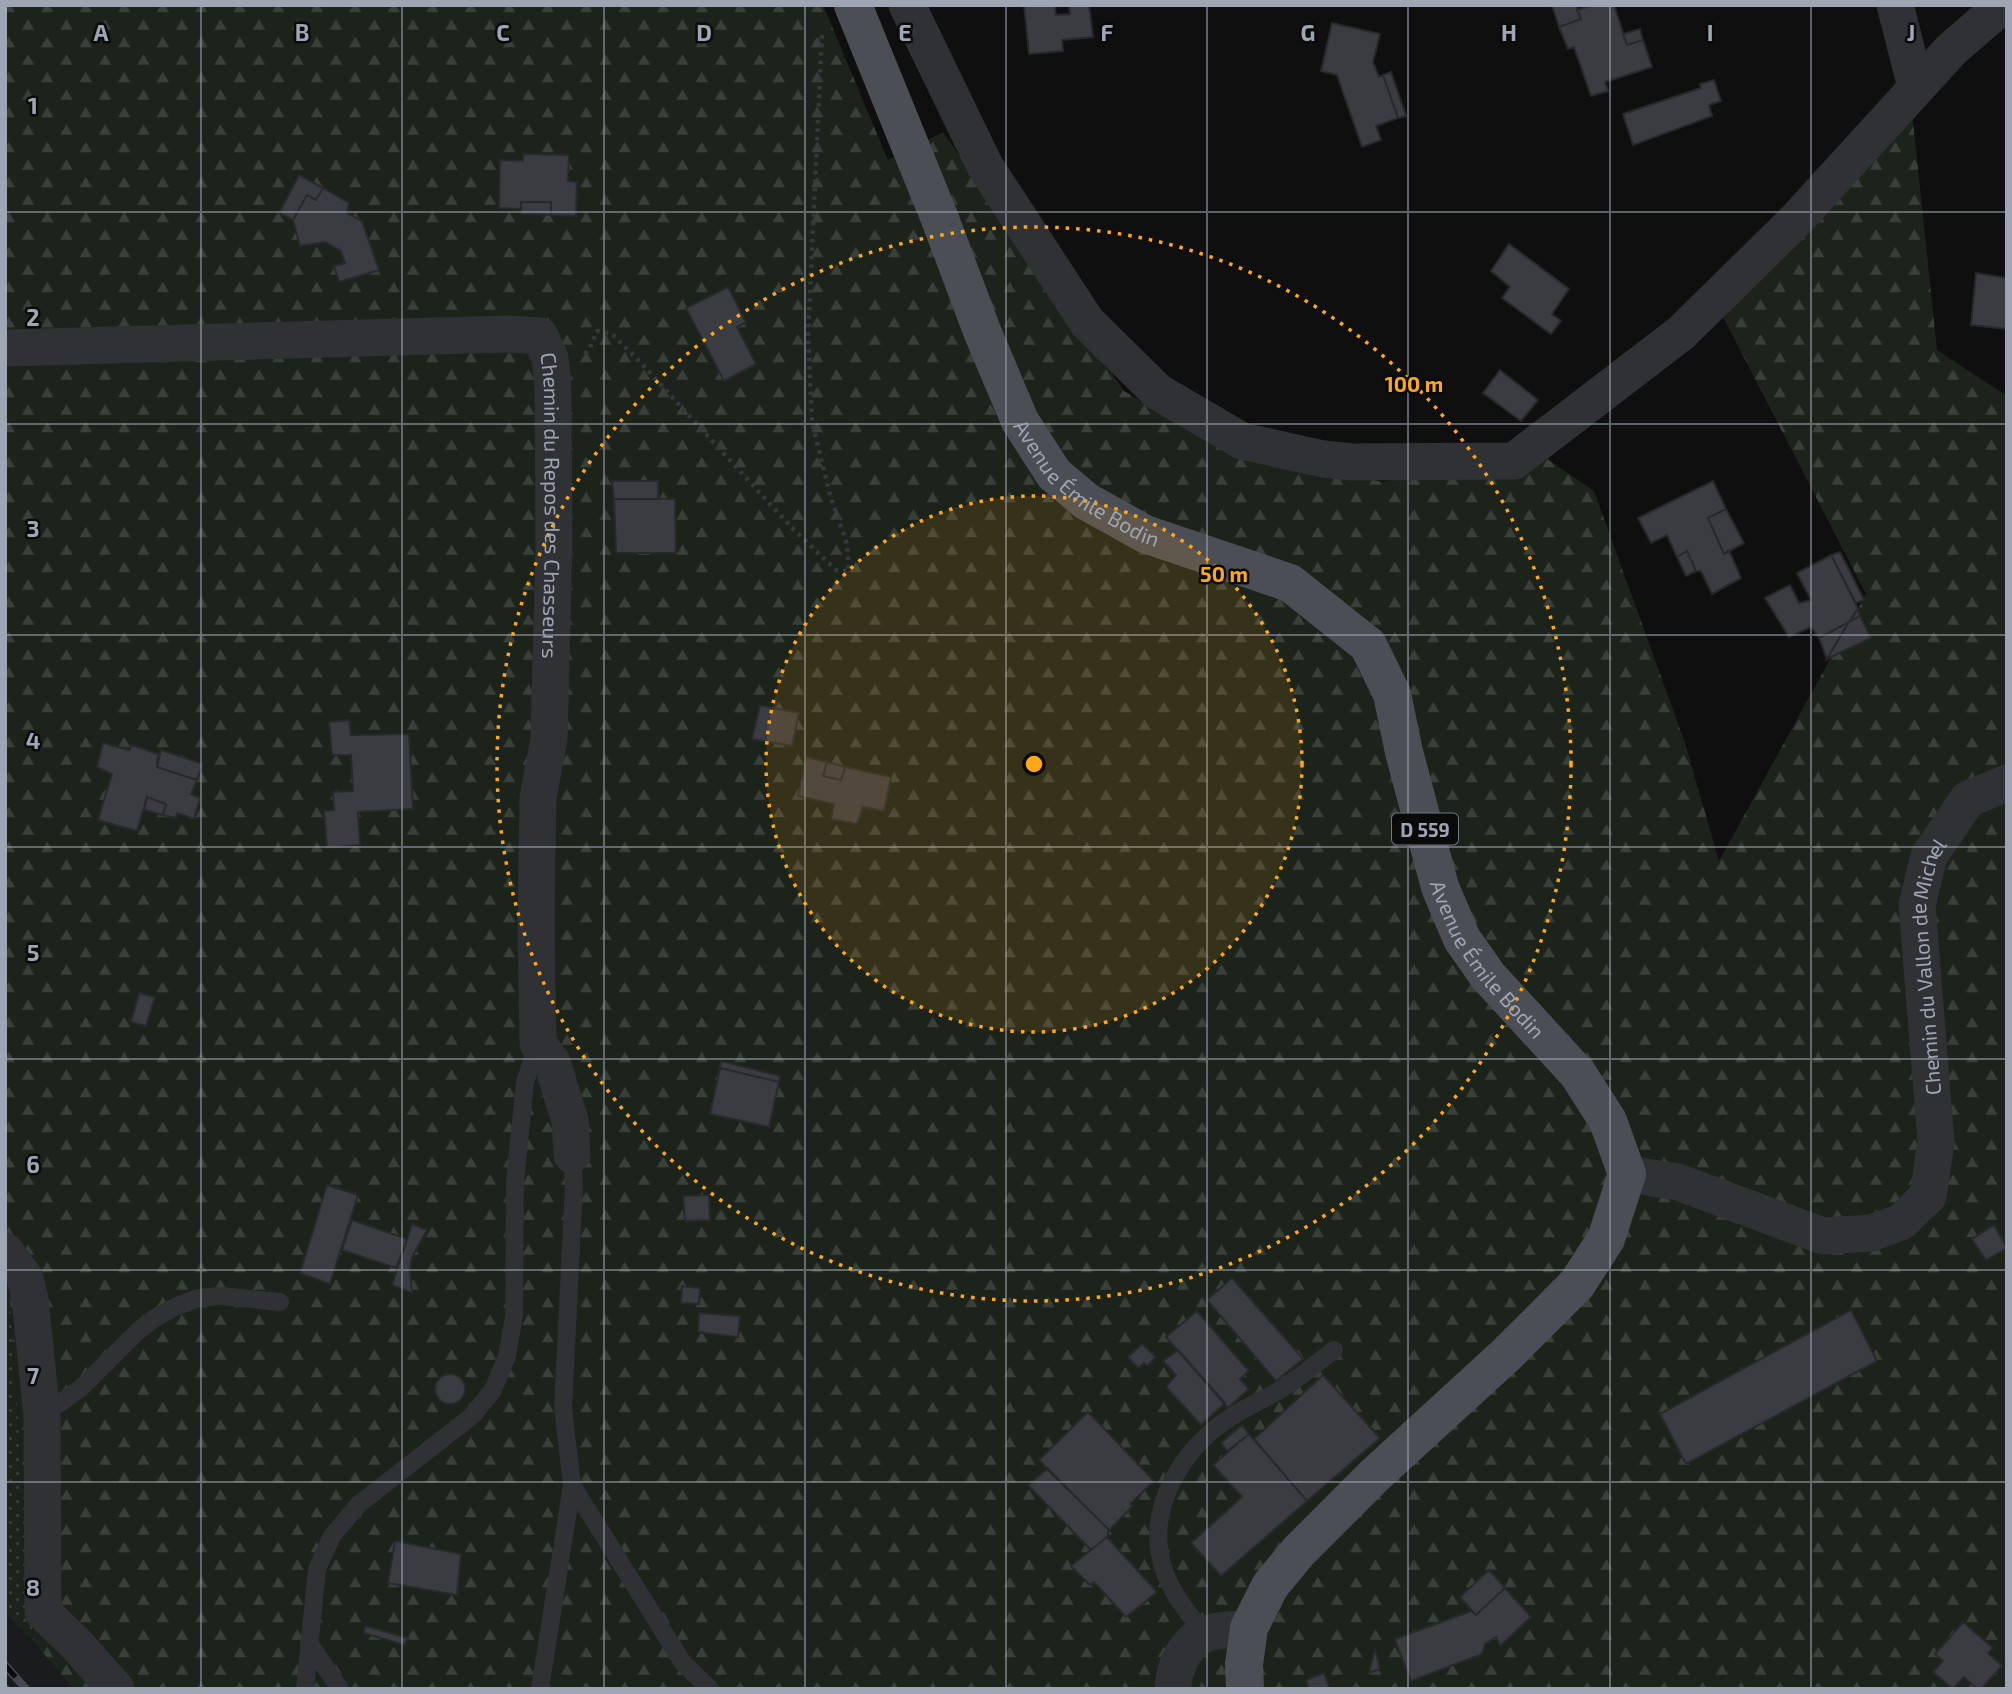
<svg xmlns="http://www.w3.org/2000/svg" width="2012" height="1694" font-family="'Exo 2',sans-serif">
<style>
.built{fill:#1a1b1d}
.grass{fill:url(#grass-dots)}
.forest{fill:url(#forest-firs)}
.building{fill:#3b3c41;stroke:#28292c;stroke-width:2}
.lines{fill:none;stroke-linecap:round;stroke-linejoin:round}
.path{stroke:#35383d;stroke-width:4.5;stroke-dasharray:3.5 5;stroke-linecap:butt}
.service{stroke:#2f3135;stroke-width:18}
.minor{stroke:#2f3135;stroke-width:37}
.primary{stroke:#4b4e55;stroke-width:38}
.rail-casing{stroke:#44474d;stroke-width:8}
.rail{stroke:#0a0a0b;stroke-width:5;stroke-dasharray:16;stroke-linecap:butt}
.grid{fill:none;stroke:#9ea5b3;stroke-width:2;stroke-opacity:0.55}
.ring{fill:none;stroke:#ffa718;stroke-width:3.5;stroke-dasharray:3.5 7}
.labels{text-anchor:middle;dominant-baseline:central;stroke-width:5;stroke-linejoin:round;paint-order:stroke}
.shield{fill:#0a0a0b;stroke:#727681;stroke-width:2}
.shield-label{font-size:19px;font-weight:bold;fill:#9ea5b3}
.street-label{font-size:21px;fill:#9ea5b3;stroke:#0a0a0b}
.grid-label{font-size:23px;text-anchor:middle;font-weight:bold;fill:#9ea5b3;stroke:#0a0a0b;stroke-width:5;stroke-linejoin:round;paint-order:stroke}
.centre{fill:#ffa718;stroke:#0a0a0b;stroke-width:3.5}
.ring-label{font-size:21px;text-anchor:middle;font-weight:bold;fill:#ffa718;stroke:#0a0a0b;stroke-width:5;stroke-linejoin:round;paint-order:stroke}
</style>
<defs>
<pattern id="grass-dots" width="8" height="8" patternUnits="userSpaceOnUse" patternTransform="scale(1.75)"><rect width="8" height="8" fill="#1b231b"/><path d="M2 2h.1M6 6h.1" fill="none" stroke="#39403a" stroke-width="1.8" stroke-linecap="round"/></pattern>
<pattern id="forest-firs" width="22" height="20" patternUnits="userSpaceOnUse" patternTransform="scale(1.75)"><rect width="22" height="20" fill="#1b231b"/><path d="M5 1l3.5 6h-7zM16 11l3.5 6h-7z" fill="#39403a"/></pattern>
</defs>
<rect width="100%" height="100%" fill="#0f0f10"/>
<!-- built -->
<path class="built" d="M 5,1613 L 33,1641 L 73,1689 L 5,1689 Z"/>
<!-- grass -->
<path class="grass" d="M 5,1269 L 8,1272 L 33,1641 L 5,1613 Z"/>
<!-- forest -->
<path class="forest" d="M 5,5 L 823,5 L 888,160 L 943,132 L 1124,391 L 1222,449 L 1383,482 L 1534,450 L 1594,491 L 1685,743 L 1719,861 L 1866,594 L 1720,311 L 1911,102 L 1937,350 L 2007,396 L 2007,1689 L 73,1689 L 33,1641 L 8,1272 L 5,1269 Z"/>
<!-- building -->
<path class="building" d="M 1024,5 L 1055,5 L 1056,15 L 1070,14 L 1069,5 L 1089,5 L 1093,37 L 1062,40 L 1063,51 L 1029,54 Z
M 1552,5 L 1576,5 L 1581,19 L 1559,27 Z
M 1593,5 L 1614,5 L 1627,45 L 1643,40 L 1652,67 L 1605,82 L 1608,91 L 1591,96 L 1574,47 L 1568,49 L 1559,27 L 1581,19 L 1577,10 Z
M 1332,23 L 1380,34 L 1373,62 L 1379,77 L 1383,75 L 1398,118 L 1376,126 L 1381,140 L 1362,147 L 1337,75 L 1321,71 Z
M 1640,29 L 1643,40 L 1627,45 L 1623,34 Z
M 1391,72 L 1406,116 L 1398,118 L 1383,75 Z
M 1714,80 L 1721,101 L 1709,105 L 1712,116 L 1633,145 L 1623,114 L 1701,88 L 1700,84 Z
M 523,154 L 569,155 L 568,181 L 577,182 L 576,216 L 551,215 L 551,202 L 521,202 L 521,209 L 499,208 L 500,160 L 523,161 Z
M 299,175 L 323,188 L 316,200 L 307,195 L 293,220 L 279,213 Z
M 323,188 L 349,203 L 347,213 L 362,221 L 379,270 L 339,282 L 334,266 L 345,263 L 341,251 L 325,242 L 300,246 L 293,220 L 307,195 L 316,200 Z
M 521,202 L 551,202 L 551,215 L 521,214 Z
M 1509,244 L 1569,289 L 1552,314 L 1561,321 L 1551,334 L 1502,298 L 1510,287 L 1491,271 Z
M 1976,273 L 2007,278 L 2007,329 L 1971,325 Z
M 728,287 L 746,322 L 737,327 L 756,364 L 724,381 L 686,308 Z
M 1500,370 L 1538,400 L 1521,421 L 1483,393 Z
M 612,481 L 658,481 L 658,499 L 614,499 Z
M 1713,481 L 1726,509 L 1708,518 L 1724,554 L 1729,550 L 1741,578 L 1712,594 L 1701,571 L 1696,571 L 1687,551 L 1677,557 L 1667,535 L 1651,543 L 1638,518 Z
M 614,499 L 675,499 L 676,553 L 616,553 Z
M 1726,509 L 1744,543 L 1724,554 L 1708,518 Z
M 1687,551 L 1696,571 L 1686,576 L 1677,557 Z
M 1840,552 L 1864,600 L 1856,603 L 1831,555 Z
M 1831,555 L 1858,609 L 1849,622 L 1819,638 L 1811,627 L 1789,637 L 1765,598 L 1790,585 L 1799,603 L 1811,600 L 1797,573 Z
M 1858,609 L 1860,616 L 1849,622 L 1855,612 Z
M 1860,616 L 1871,638 L 1827,659 L 1849,622 Z
M 1849,622 L 1833,648 L 1827,659 L 1819,638 Z
M 760,705 L 799,713 L 792,746 L 752,739 Z
M 349,720 L 351,735 L 409,734 L 413,809 L 358,812 L 360,845 L 327,848 L 324,811 L 334,810 L 333,792 L 353,791 L 351,755 L 332,755 L 329,722 Z
M 103,743 L 129,750 L 132,745 L 158,754 L 157,767 L 197,780 L 191,794 L 200,798 L 194,819 L 177,813 L 176,818 L 163,815 L 166,804 L 147,797 L 137,831 L 98,820 L 112,774 L 97,767 Z
M 161,750 L 203,764 L 197,780 L 157,767 Z
M 806,757 L 827,762 L 823,776 L 841,780 L 845,767 L 891,777 L 884,811 L 863,807 L 857,824 L 831,819 L 834,804 L 798,796 Z
M 827,762 L 845,767 L 841,780 L 823,776 Z
M 147,797 L 166,804 L 163,815 L 144,810 Z
M 139,993 L 155,997 L 146,1026 L 131,1022 Z
M 721,1061 L 780,1076 L 779,1082 L 720,1068 Z
M 720,1068 L 779,1082 L 769,1127 L 710,1114 Z
M 327,1185 L 358,1195 L 330,1284 L 300,1273 Z
M 709,1195 L 710,1220 L 685,1221 L 683,1196 Z
M 352,1220 L 407,1239 L 396,1268 L 342,1250 Z
M 412,1224 L 427,1230 L 412,1257 L 410,1269 L 412,1293 L 392,1285 Z
M 1994,1225 L 2007,1248 L 1986,1260 L 1972,1239 Z
M 1232,1278 L 1303,1359 L 1276,1381 L 1207,1300 Z
M 682,1286 L 700,1288 L 699,1304 L 681,1303 Z
M 1851,1310 L 1877,1361 L 1686,1464 L 1660,1414 Z
M 1197,1311 L 1249,1371 L 1240,1379 L 1249,1389 L 1228,1408 L 1166,1337 Z
M 699,1313 L 740,1316 L 738,1337 L 698,1332 Z
M 1142,1344 L 1156,1357 L 1147,1366 L 1144,1363 L 1138,1368 L 1128,1357 Z
M 1178,1350 L 1225,1403 L 1201,1425 L 1166,1387 L 1176,1375 L 1163,1361 Z
M435 1389a15 15 0 1 1 30 0a15 15 0 1 1-30 0Z
M 1323,1375 L 1380,1438 L 1307,1501 L 1254,1439 Z
M 1088,1412 L 1154,1481 L 1130,1504 L 1133,1506 L 1109,1530 L 1039,1460 Z
M 1242,1425 L 1249,1434 L 1227,1451 L 1221,1443 Z
M 1249,1434 L 1307,1501 L 1221,1576 L 1191,1543 L 1242,1497 L 1213,1465 Z
M 1047,1469 L 1109,1530 L 1107,1537 L 1091,1550 L 1028,1485 Z
M 1107,1537 L 1157,1592 L 1126,1617 L 1094,1582 L 1090,1585 L 1071,1566 Z
M 395,1541 L 461,1554 L 457,1595 L 388,1583 Z
M 1489,1570 L 1505,1588 L 1476,1615 L 1460,1597 Z
M 1505,1588 L 1531,1617 L 1500,1646 L 1496,1637 L 1485,1644 L 1482,1654 L 1411,1681 L 1395,1639 L 1471,1611 L 1476,1615 Z
M 1963,1622 L 1993,1648 L 1988,1653 L 2002,1666 L 1981,1689 L 1977,1689 L 1964,1677 L 1953,1689 L 1933,1672 L 1943,1661 L 1935,1654 Z
M 365,1626 L 408,1638 L 404,1645 L 364,1633 Z
M 1375,1648 L 1380,1669 L 1369,1673 Z
M 1324,1673 L 1330,1689 L 1309,1689 L 1306,1680 Z"/>
<g class="lines">
<!-- path -->
<path class="path" d="M 585,354 L 590,348 L 597,331 L 612,334 L 641,363 L 792,528 L 836,570 L 849,571 L 847,544 L 830,495 L 812,422 L 808,336 L 822,33"/>
<!-- service -->
<path class="service" d="M 572,1155 L 574,1185 L 563,1408 L 572,1485 L 683,1663 L 710,1689
M 42,1416 L 81,1388 L 138,1331 L 155,1318 L 175,1307 L 198,1298 L 221,1296 L 280,1302
M 1205,1634 C 1189,1614 1170,1592 1163,1567 C 1145,1508 1182,1449 1231,1417 C 1244,1408 1259,1402 1273,1394 C 1295,1382 1314,1365 1334,1350
M 309,1643 L 340,1689
M 305,1689 L 317,1569 L 332,1536 L 359,1504 L 472,1416 L 493,1390 L 507,1356 L 514,1316 L 515,1182 L 525,1082 L 538,1044
M 540,1689 L 572,1485"/>
<!-- minor -->
<g class="minor">
<path d="M 907,5 L 985,166 L 1087,322 L 1158,392 L 1242,441 L 1323,459 L 1352,462 L 1514,461 L 1681,333 L 1796,220 L 1952,49 L 2003,5"/>
<path d="M 1895,5 L 1916,87"/>
<path id="s1" d="M 5,348 L 509,334 L 540,336 L 550,358 L 553,387 L 554,546 L 549,739 L 538,797 L 536,920 L 538,1044 L 552,1062 L 570,1121 L 572,1155"/>
<path id="s2" d="M 1627,1174 L 1678,1182 L 1823,1236 L 1871,1233 L 1901,1222 L 1928,1196 L 1936,1142 L 1917,905 L 1929,856 L 1968,799 L 2007,783"/>
<path d="M 5,1251 L 25,1278 L 30,1299 L 42,1416 L 43,1612 L 76,1644 L 116,1689"/>
<path d="M 1173,1689 C 1173,1669 1185,1642 1205,1634 C 1217,1629 1235,1630 1249,1628"/>
</g>
<!-- primary -->
<path class="primary" id="s3" d="M 853,5 L 940,219 L 982,331 L 1020,421 L 1054,474 L 1086,501 L 1145,534 L 1290,583 L 1368,645 L 1392,694 L 1404,752 L 1440,887 L 1462,939 L 1488,976 L 1578,1074 L 1608,1121 L 1627,1174 L 1606,1239 L 1577,1284 L 1507,1354 L 1375,1475 L 1299,1551 L 1270,1586 L 1249,1628 L 1244,1664 L 1245,1689"/>
<defs>
<path id="rail" d="M 5,1665 L 26,1689
M 5,1688 L 6,1689"/>
</defs>
<!-- rail casing -->
<use href="#rail" class="rail-casing"/>
<!-- rail -->
<use href="#rail" class="rail"/>
</g>
<!-- grid -->
<path class="grid" d="M 201,5 L 201,1689M 402,5 L 402,1689M 604,5 L 604,1689M 805,5 L 805,1689M 1006,5 L 1006,1689M 1207,5 L 1207,1689M 1408,5 L 1408,1689M 1610,5 L 1610,1689M 1811,5 L 1811,1689M 5,212 L 2007,212M 5,424 L 2007,424M 5,635 L 2007,635M 5,847 L 2007,847M 5,1059 L 2007,1059M 5,1270 L 2007,1270M 5,1482 L 2007,1482"/>
<!-- distance rings -->
<circle cx="1034" cy="764" r="268" fill="#ffa718" fill-opacity=".12"/>
<g class="ring">
<circle cx="1034" cy="764" r="268"/>
<circle cx="1034" cy="764" r="537"/>
</g>
<g class="labels">
<!-- shield labels -->
<rect class="shield" x="1392" y="813.5" width="66" height="31" rx="5"/>
<g class="shield-label">
<text x="1425" y="829">D 559</text>
</g>
<!-- street labels -->
<g class="street-label">
<text stroke="none"><textPath href="#s3" startOffset="542">Avenue Émile Bodin</textPath></text>
<text stroke="none"><textPath href="#s1" startOffset="707">Chemin du Repos des Chasseurs</textPath></text>
<text stroke="none"><textPath href="#s3" startOffset="1214">Avenue Émile Bodin</textPath></text>
<text stroke="none"><textPath href="#s2" startOffset="556">Chemin du Vallon de Michel</textPath></text>
</g>
</g>
<g class="grid-label">
<text x="101" y="41">A</text>
<text x="302" y="41">B</text>
<text x="503" y="41">C</text>
<text x="704" y="41">D</text>
<text x="905" y="41">E</text>
<text x="1107" y="41">F</text>
<text x="1308" y="41">G</text>
<text x="1509" y="41">H</text>
<text x="1710" y="41">I</text>
<text x="1911" y="41">J</text>
<text x="33" y="114">1</text>
<text x="33" y="326">2</text>
<text x="33" y="537">3</text>
<text x="33" y="749">4</text>
<text x="33" y="961">5</text>
<text x="33" y="1173">6</text>
<text x="33" y="1384">7</text>
<text x="33" y="1596">8</text>
</g>
<circle cx="1034" cy="764" r="10" class="centre"/>
<g class="ring-label">
<text x="1414" y="392">100 m</text>
<text x="1224" y="582">50 m</text>
</g>
<!-- border -->
<rect width="2012" height="1694" fill="none" stroke="#9ea5b3" stroke-width="14"/>
</svg>
